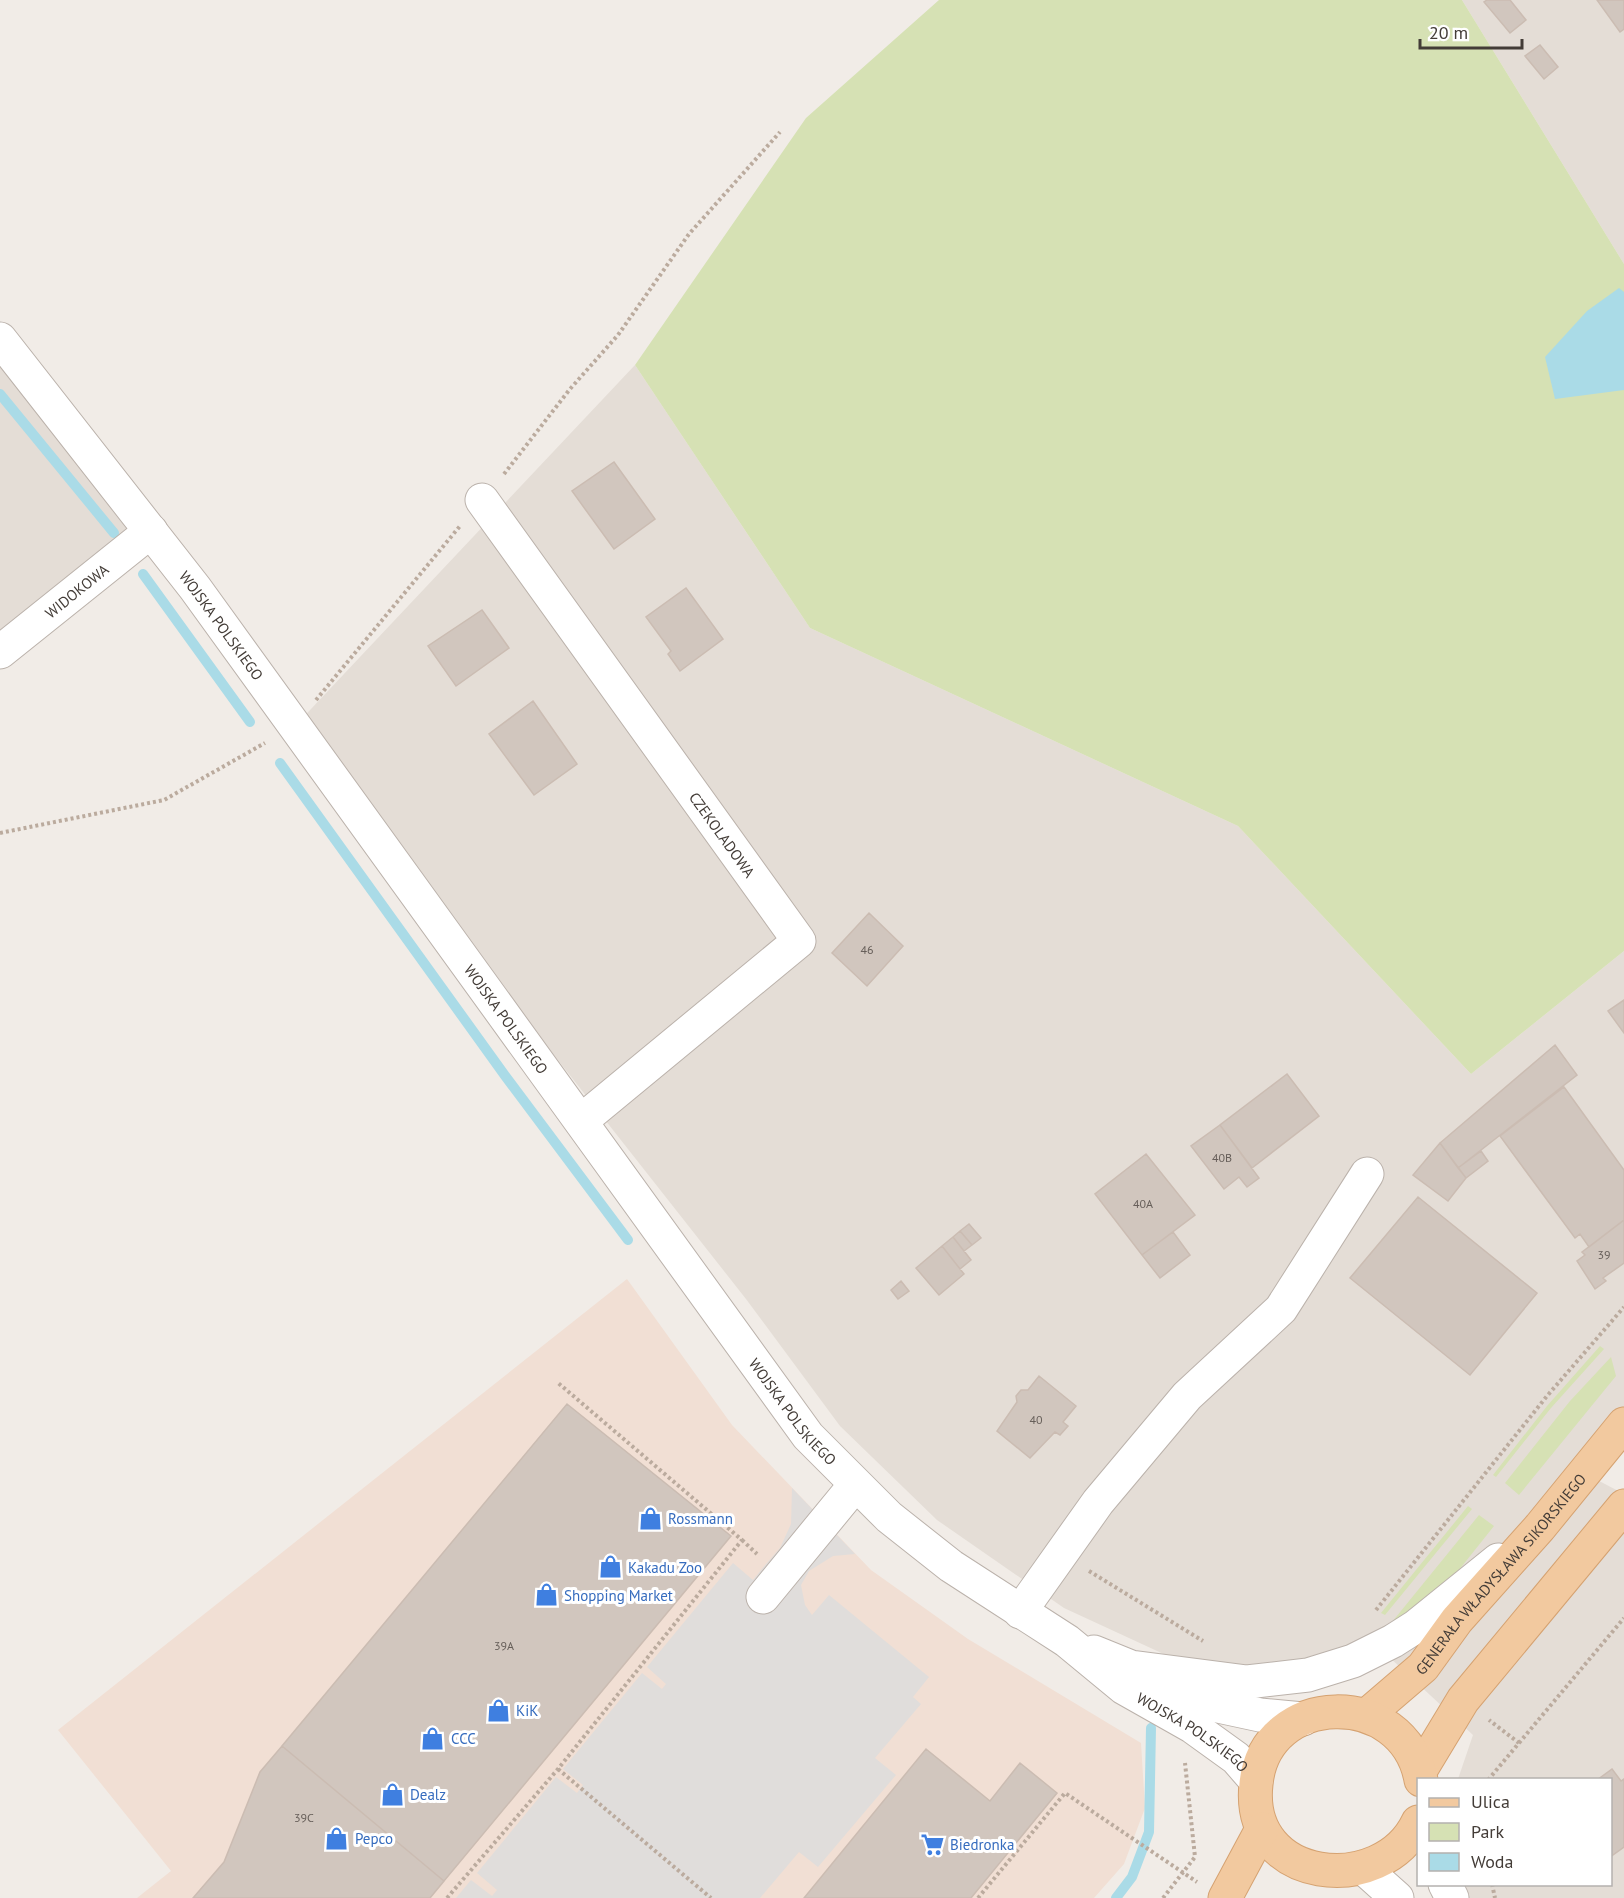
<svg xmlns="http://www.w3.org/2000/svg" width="1624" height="1898" font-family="'PT Sans',sans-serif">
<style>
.residential{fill:#e4ddd6}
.commercial{fill:#f1dfd4}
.green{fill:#d6e1b4}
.parking{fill:#e0dddb}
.water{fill:#aadbe7}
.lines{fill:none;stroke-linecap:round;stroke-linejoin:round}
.stream{stroke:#aadbe7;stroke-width:10}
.building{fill:#d1c6be;stroke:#cbbcb2;stroke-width:1.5}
.minor-casing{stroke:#bbb2ab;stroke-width:35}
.major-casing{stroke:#d5a271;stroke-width:35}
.path{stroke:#bbab9e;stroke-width:4;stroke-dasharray:3 3;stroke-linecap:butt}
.minor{stroke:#fff;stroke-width:33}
.major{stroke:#f2c99f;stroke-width:33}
.labels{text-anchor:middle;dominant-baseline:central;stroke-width:6;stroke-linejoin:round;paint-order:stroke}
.number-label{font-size:12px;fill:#665e59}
.street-label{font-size:15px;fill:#433c37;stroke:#fff}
.shop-label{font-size:15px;fill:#366cbe;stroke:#fff;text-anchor:start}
</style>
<rect width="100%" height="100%" fill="#f1ece7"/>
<!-- residential -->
<path class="residential" d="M 1462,0 L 1624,0 L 1624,264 Z
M 0,351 L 151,531 L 0,649 Z
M 635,365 L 810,628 L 1238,826 L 1471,1074 L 1624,951 L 1624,1427 L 1584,1473 L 1624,1494 L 1624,1898 L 1469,1898 L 1464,1885 L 1610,1884 L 1610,1780 L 1458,1779 L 1473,1735 L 1387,1655 L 1248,1693 L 1064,1608 L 937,1520 L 840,1426 L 746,1299 L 295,726 Z"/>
<!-- commercial -->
<path class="commercial" d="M 627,1279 L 732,1425 L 871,1570 L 968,1639 L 1141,1743 L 1145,1808 L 1124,1864 L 1094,1898 L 137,1898 L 171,1871 L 58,1730 Z"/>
<!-- green -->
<path class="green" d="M 939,0 L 1462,0 L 1624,264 L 1624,951 L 1471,1074 L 1238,826 L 810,628 L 635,365 L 806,118 Z
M 1600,1346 L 1604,1349 L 1551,1408 L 1496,1477 L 1493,1475 L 1547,1406 Z
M 1611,1357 L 1616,1376 L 1519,1495 L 1505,1483 L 1570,1401 Z
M 1468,1506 L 1472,1509 L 1385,1615 L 1381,1613 Z
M 1479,1515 L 1494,1526 L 1439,1595 L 1392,1622 Z"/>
<!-- parking -->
<path class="parking" d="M 792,1488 L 855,1554 L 833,1556 L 809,1571 L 801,1585 L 805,1605 L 812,1615 L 829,1595 L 929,1677 L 913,1697 L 921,1704 L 875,1758 L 896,1775 L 818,1867 L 799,1852 L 760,1898 L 456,1898 L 471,1880 L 492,1896 L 497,1890 L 477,1873 L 556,1777 L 577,1793 L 583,1785 L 563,1769 L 642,1673 L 662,1689 L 666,1684 L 647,1667 L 733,1563 L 753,1580 L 766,1564 L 780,1548 L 791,1524 Z"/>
<!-- water -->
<path class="water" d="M 1619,288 L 1624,292 L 1624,390 L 1555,399 L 1545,357 L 1587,311 Z"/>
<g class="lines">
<!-- stream -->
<path class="stream" d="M 0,394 L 114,533
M 143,574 L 250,722
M 280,763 L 506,1077 L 628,1240
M 1116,1898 L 1132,1877 L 1149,1832 L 1151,1728"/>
</g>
<!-- building -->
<path class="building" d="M 1487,0 L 1510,0 L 1526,20 L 1510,33 L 1484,2 Z
M 1597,0 L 1624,0 L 1624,29 L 1620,32 Z
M 1540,45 L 1558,67 L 1544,79 L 1525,56 Z
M 614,462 L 655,519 L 614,549 L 572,491 Z
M 686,588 L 723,639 L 680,671 L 668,654 L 671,651 L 646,617 Z
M 482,610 L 509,648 L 456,686 L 428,646 Z
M 533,701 L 577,764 L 534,795 L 489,734 Z
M 869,913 L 903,946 L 867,986 L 832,953 Z
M 1624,1000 L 1624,1033 L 1608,1011 Z
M 1555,1045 L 1577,1075 L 1458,1168 L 1440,1143 Z
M 1287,1074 L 1319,1116 L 1252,1168 L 1220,1125 Z
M 1564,1087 L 1624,1170 L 1624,1220 L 1589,1247 L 1580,1234 L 1575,1238 L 1500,1136 Z
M 1220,1125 L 1259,1178 L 1247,1187 L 1239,1177 L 1224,1189 L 1191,1146 Z
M 1440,1143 L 1466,1178 L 1448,1201 L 1413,1175 Z
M 1481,1151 L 1488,1161 L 1466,1178 L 1458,1168 Z
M 1146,1154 L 1195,1215 L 1142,1255 L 1095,1194 Z
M 1418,1197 L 1537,1293 L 1470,1375 L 1350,1278 Z
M 1624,1220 L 1624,1263 L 1603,1278 L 1606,1281 L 1595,1289 L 1577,1261 L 1585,1255 L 1582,1252 Z
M 969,1224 L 981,1238 L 972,1245 L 960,1231 Z
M 960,1231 L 972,1245 L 964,1251 L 953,1237 Z
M 1173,1232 L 1190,1255 L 1160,1278 L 1142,1255 Z
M 953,1237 L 971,1260 L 960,1269 L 942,1246 Z
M 942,1246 L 964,1274 L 939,1295 L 916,1268 Z
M 901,1281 L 909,1291 L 898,1299 L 891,1290 Z
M 1039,1376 L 1076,1406 L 1063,1422 L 1068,1426 L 1060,1435 L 1055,1432 L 1030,1458 L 997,1431 L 1017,1402 L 1016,1396 L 1021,1390 L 1028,1390 Z
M 567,1404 L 731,1536 L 444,1881 L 282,1746 Z
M 282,1746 L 444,1881 L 430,1898 L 193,1898 L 224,1862 L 260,1772 Z
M 926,1749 L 990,1801 L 1020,1763 L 1057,1793 L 971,1898 L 804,1898 Z
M 1612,1769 L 1621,1781 L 1624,1779 L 1624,1847 L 1610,1857 L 1610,1780 L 1597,1780 Z"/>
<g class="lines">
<defs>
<g id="minor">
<path id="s1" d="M 0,339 L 195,588 L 808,1436 L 889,1517 L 951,1566 L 1067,1641 L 1124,1688 L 1193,1727 L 1236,1758 L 1256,1781"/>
<path id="s2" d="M 482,500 L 799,941 L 581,1121"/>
<path id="s3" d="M 0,652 L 151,531"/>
<path d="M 763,1597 L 855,1485"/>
<path d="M 1020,1612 L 1098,1502 L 1187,1396 L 1281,1309 L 1367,1174"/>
<path d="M 1094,1652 L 1131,1667 L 1247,1682 L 1308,1675 L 1353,1661 L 1393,1641 L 1415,1627 L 1498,1560"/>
<path d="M 1158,1680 L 1209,1704 L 1260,1715 L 1303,1719"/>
<path d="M 1369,1873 L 1397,1898"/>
<path d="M 1445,1884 L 1452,1898"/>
</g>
<g id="major">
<path id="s4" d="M 1367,1715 L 1423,1667 L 1457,1620 L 1540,1527 L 1624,1424"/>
<path d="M 1420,1771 L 1463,1700 L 1624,1506"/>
<path d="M 1418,1822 C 1382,1898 1245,1884 1256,1784 C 1265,1690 1404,1687 1421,1780"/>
<path d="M 1225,1898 L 1262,1829"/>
</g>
</defs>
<!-- minor casing -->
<use href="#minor" class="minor-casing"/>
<!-- major casing -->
<use href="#major" class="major-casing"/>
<!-- path -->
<path class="path" d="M 504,474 L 570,389 L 618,335 L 689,234 L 780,132
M 316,700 L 460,526
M 0,833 L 164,800 L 265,743
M 742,1540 L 757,1554
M 1089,1571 L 1203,1641
M 1376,1610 L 1547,1396 L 1624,1307
M 1519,1743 L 1624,1618
M 558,1769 L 711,1898
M 1488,1780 L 1519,1743 L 1489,1720
M 1492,1884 L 1495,1898
M 447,1898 L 558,1769 L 742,1540 L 557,1382
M 978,1898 L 1065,1793 L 1197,1882
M 1163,1898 L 1195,1857 L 1185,1763"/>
<!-- minor -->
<use href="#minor" class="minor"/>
<!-- major -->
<use href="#major" class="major"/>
</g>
<!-- icons -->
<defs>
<symbol id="shop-bare" viewBox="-9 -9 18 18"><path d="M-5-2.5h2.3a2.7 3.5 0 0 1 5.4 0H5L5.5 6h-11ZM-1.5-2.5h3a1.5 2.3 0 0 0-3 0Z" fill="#3f7fe0" stroke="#fff" stroke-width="2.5" paint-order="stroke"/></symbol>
<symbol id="supermarket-bare" viewBox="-9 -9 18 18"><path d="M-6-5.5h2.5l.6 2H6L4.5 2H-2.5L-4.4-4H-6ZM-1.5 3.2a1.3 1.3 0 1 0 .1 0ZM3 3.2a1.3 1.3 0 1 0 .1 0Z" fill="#3f7fe0" stroke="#fff" stroke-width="2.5" paint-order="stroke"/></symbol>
</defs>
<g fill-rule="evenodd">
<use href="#shop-bare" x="634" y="1502" width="33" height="33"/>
<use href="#shop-bare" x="594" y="1550" width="33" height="33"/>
<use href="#shop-bare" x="530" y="1578" width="33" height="33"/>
<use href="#shop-bare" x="482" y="1694" width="33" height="33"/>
<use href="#shop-bare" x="416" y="1722" width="33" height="33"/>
<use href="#shop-bare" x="376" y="1778" width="33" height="33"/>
<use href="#shop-bare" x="320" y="1822" width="33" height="33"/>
<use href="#supermarket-bare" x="916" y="1828" width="33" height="33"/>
</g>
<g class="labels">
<!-- number labels -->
<g class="number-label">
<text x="867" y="949">46</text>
<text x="1222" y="1157">40B</text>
<text x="1143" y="1203">40A</text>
<text x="1604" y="1254">39</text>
<text x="1036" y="1419">40</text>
<text x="504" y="1645">39A</text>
<text x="304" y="1817">39C</text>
</g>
<!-- street labels -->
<g class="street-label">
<text stroke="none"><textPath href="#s3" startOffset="98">WIDOKOWA</textPath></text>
<text stroke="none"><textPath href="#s1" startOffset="362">WOJSKA POLSKIEGO</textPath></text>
<text stroke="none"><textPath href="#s2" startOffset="412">CZEKOLADOWA</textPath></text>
<text stroke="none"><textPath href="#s1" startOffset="848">WOJSKA POLSKIEGO</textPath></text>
<text stroke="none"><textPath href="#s1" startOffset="1334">WOJSKA POLSKIEGO</textPath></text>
<text stroke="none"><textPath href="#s4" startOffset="195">GENERAŁA WŁADYSŁAWA SIKORSKIEGO</textPath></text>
<text stroke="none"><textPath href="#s1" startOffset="1850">WOJSKA POLSKIEGO</textPath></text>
</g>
<!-- shop labels -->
<g class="shop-label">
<text x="668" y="1518">Rossmann</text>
<text x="628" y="1567">Kakadu Zoo</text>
<text x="564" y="1595">Shopping Market</text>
<text x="516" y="1710">KiK</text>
<text x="451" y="1738">CCC</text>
<text x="410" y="1794">Dealz</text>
<text x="355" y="1838">Pepco</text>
<text x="950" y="1844">Biedronka</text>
</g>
</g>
<!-- legend -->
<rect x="1417" y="1778" width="195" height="108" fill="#ffffff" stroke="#b4b1af" stroke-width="1.5"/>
<rect x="1429" y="1798" width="30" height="9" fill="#f2c99f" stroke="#b4b1af" stroke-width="1.5"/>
<text x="1471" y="1808" font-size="18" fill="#433c37">Ulica</text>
<rect x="1429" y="1823" width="30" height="18" fill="#d6e1b4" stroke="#b4b1af" stroke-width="1.5"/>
<text x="1471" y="1838" font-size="18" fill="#433c37">Park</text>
<rect x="1429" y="1853" width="30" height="18" fill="#aadbe7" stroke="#b4b1af" stroke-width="1.5"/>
<text x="1471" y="1868" font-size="18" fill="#433c37">Woda</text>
<!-- scale -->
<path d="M1420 39v9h102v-9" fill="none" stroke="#433c37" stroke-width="3"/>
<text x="1429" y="39" font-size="18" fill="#433c37" stroke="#ffffff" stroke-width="4.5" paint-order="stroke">20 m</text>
</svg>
